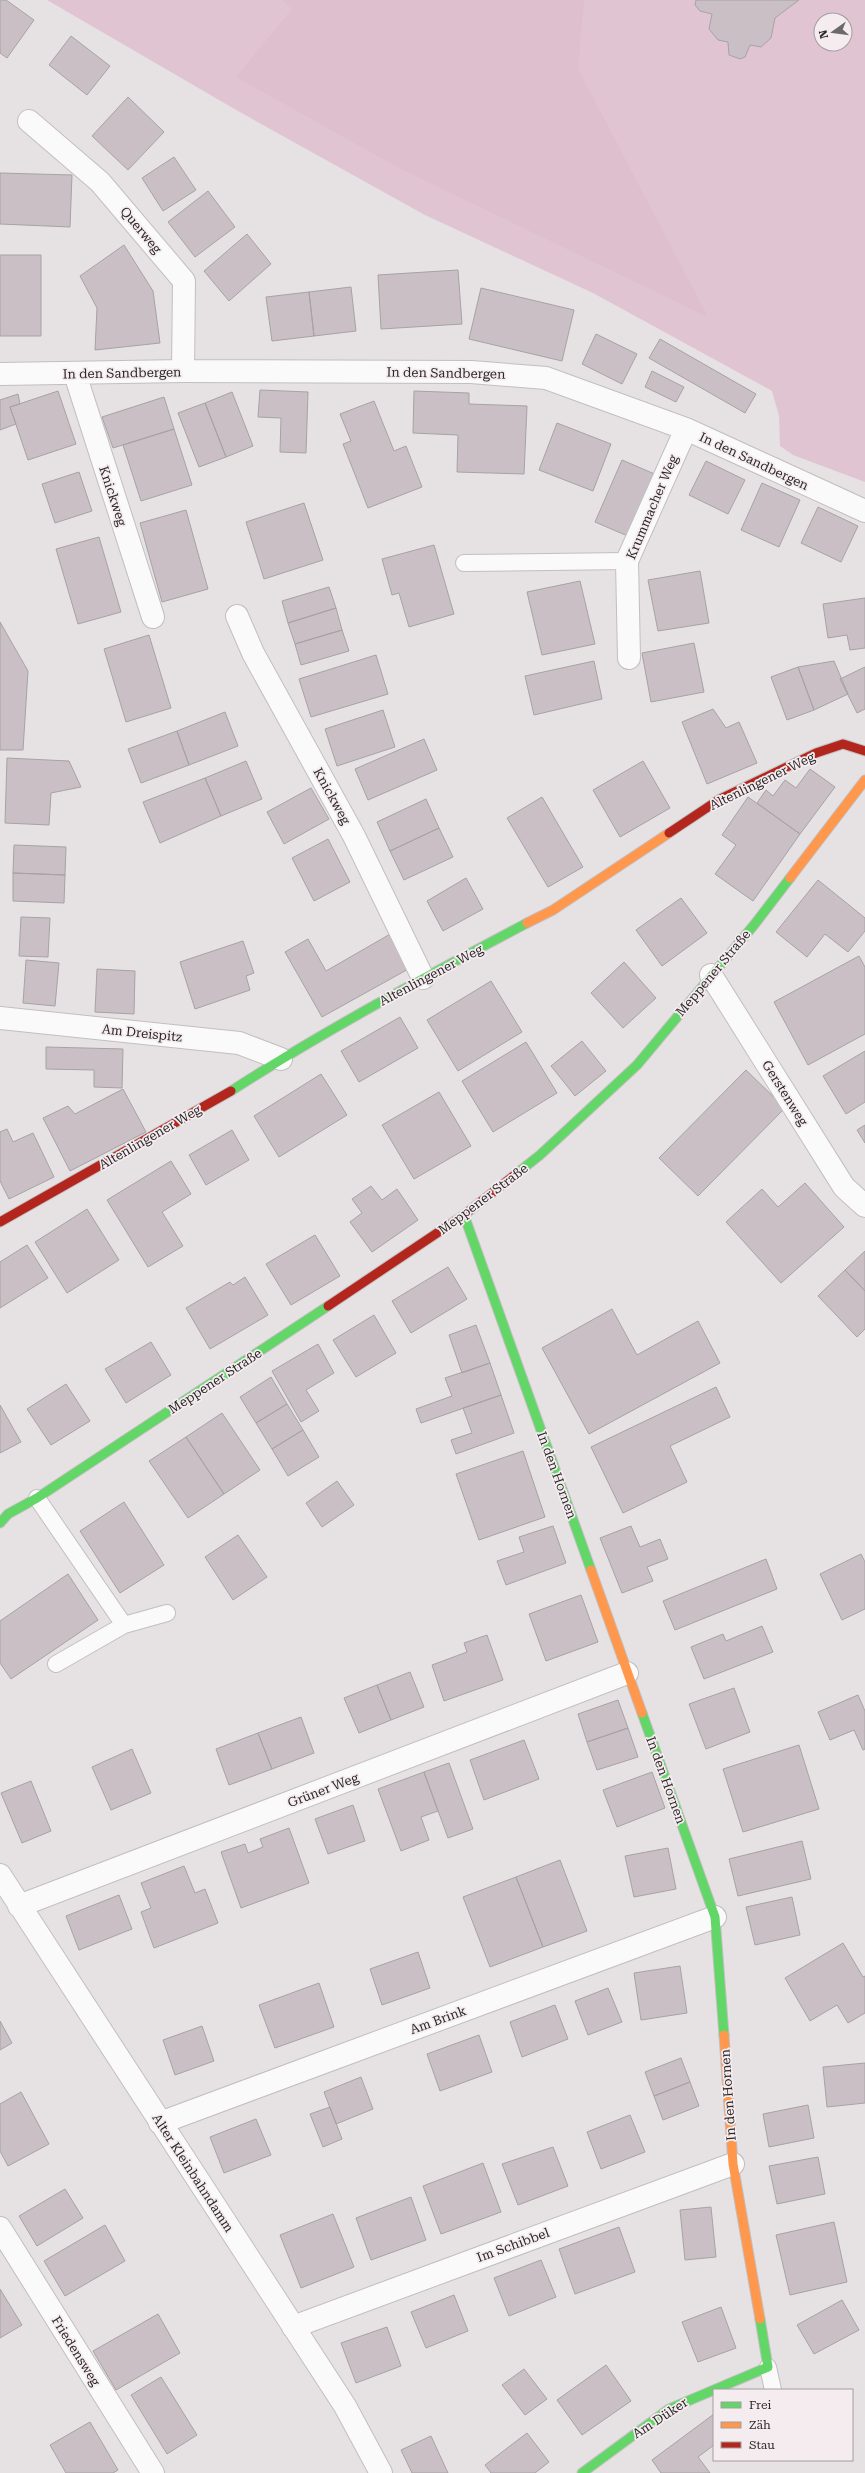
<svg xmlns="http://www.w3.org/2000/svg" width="865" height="2473" font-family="'Roboto Serif',serif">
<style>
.green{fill:#e0c4d2;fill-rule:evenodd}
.forest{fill:#ddbfce}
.building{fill:#cabfc5;stroke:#a6a3a4}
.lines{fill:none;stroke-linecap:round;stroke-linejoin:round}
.lane-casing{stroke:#c3bfc0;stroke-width:18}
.street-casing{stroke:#c3bfc0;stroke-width:24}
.fast-casing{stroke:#c3bfc0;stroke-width:11}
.slow-casing{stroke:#c3bfc0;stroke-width:11}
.jam-casing{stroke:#c3bfc0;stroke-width:11}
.lane{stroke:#fbfafb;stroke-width:16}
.street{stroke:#fbfafb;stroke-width:22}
.fast{stroke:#63d668;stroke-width:9}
.slow{stroke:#ff974d;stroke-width:9}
.jam{stroke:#b3261e;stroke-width:9}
.labels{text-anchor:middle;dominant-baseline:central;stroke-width:3.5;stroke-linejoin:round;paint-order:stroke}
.street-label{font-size:13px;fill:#2b2829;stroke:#f5ecf0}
</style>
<rect width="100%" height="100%" fill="#e6e1e3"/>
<!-- green -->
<path class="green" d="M 47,0 L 865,0 L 865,482 L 793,455 L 780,446 L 779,416 L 772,391 L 593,293 L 425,215 L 238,111 ZM 821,20 L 845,20 L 845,44 L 821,44 Z"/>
<!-- forest -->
<path class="forest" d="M 282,0 L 584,0 L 578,69 L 708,317 L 399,168 L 236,77 L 292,9 Z"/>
<!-- building -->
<path class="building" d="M 0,0 L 6,0 L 34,20 L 7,58 L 0,53 Z
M 696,0 L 799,0 L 775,18 L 771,38 L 761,47 L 750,45 L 745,57 L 740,59 L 729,55 L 728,42 L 718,40 L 709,29 L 712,14 L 700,11 L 695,5 Z
M 71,36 L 110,66 L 87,95 L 49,65 Z
M 128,97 L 164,132 L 128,170 L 92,136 Z
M 174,157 L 196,190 L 163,211 L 142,178 Z
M 0,173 L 72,175 L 70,227 L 0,224 Z
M 208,191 L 235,227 L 195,257 L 168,222 Z
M 247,234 L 271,264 L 229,301 L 204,271 Z
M 124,245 L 153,291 L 160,343 L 95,350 L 97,308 L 80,276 Z
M 0,255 L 41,255 L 41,336 L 0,336 Z
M 458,270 L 462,324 L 381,329 L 378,275 Z
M 351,287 L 356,331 L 314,336 L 309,292 Z
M 481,288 L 574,310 L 562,361 L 469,339 Z
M 309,292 L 314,336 L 272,341 L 266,297 Z
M 596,334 L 637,354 L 622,384 L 582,364 Z
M 660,339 L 756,394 L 745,413 L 649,358 Z
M 652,371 L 684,387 L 676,402 L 645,387 Z
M 260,390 L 308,392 L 306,453 L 280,452 L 281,418 L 258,417 Z
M 58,391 L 76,444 L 28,460 L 10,407 Z
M 414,391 L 469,393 L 469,404 L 527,406 L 524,474 L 457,472 L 458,435 L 413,433 Z
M 232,392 L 253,446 L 226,457 L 205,403 Z
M 18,394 L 20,404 L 10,407 L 16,424 L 0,430 L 0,400 Z
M 164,397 L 174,429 L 113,448 L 102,417 Z
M 374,401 L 394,451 L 406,446 L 422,487 L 368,508 L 343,444 L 351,441 L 340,414 Z
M 205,403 L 226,457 L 199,467 L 178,413 Z
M 557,423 L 611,444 L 593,491 L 539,470 Z
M 174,429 L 192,485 L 141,501 L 123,445 Z
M 622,460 L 657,475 L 630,537 L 595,522 Z
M 706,461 L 745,480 L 728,514 L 689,495 Z
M 79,472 L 92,511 L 55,523 L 42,484 Z
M 762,483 L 800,500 L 779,547 L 741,530 Z
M 304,503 L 323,560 L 264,579 L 246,522 Z
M 818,507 L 858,526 L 841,562 L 801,543 Z
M 186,510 L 208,589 L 162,602 L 140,523 Z
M 99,537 L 121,612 L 78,624 L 56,549 Z
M 434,545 L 454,614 L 409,627 L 399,593 L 392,595 L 382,559 Z
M 700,571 L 709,623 L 658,631 L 648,580 Z
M 580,581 L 595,644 L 542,655 L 527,592 Z
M 329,587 L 336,608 L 288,623 L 282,601 Z
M 865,598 L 865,648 L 850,650 L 847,635 L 828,638 L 823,604 Z
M 336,608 L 342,630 L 295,644 L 288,623 Z
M 0,622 L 28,671 L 23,750 L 0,750 Z
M 342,630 L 349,651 L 301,665 L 295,644 Z
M 149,635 L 171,708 L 126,722 L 104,649 Z
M 694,643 L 704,692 L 651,702 L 642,653 Z
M 376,655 L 388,694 L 311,717 L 299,679 Z
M 594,661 L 602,699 L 534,715 L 525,676 Z
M 834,661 L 848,694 L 814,710 L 798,667 Z
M 798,667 L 814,710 L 787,720 L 771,677 Z
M 865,667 L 865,709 L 857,713 L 840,679 Z
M 713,709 L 726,728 L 739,722 L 757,763 L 707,784 L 682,722 Z
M 383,710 L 395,747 L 337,766 L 325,729 Z
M 225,712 L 238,746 L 189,765 L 177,731 Z
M 177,731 L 189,765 L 141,783 L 128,749 Z
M 424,739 L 437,770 L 368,800 L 355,769 Z
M 7,758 L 69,761 L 81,787 L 51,793 L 49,825 L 5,823 Z
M 246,761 L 262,799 L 221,816 L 205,778 Z
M 643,761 L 670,808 L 620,837 L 593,790 Z
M 810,769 L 835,787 L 800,834 L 757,803 L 766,790 L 773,796 L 785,780 L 796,788 Z
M 205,778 L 221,816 L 160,843 L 143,802 Z
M 311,788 L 329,819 L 284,844 L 267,812 Z
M 542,797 L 583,867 L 548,887 L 507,818 Z
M 748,797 L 800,834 L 753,901 L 715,874 L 736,845 L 722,835 Z
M 426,799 L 439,828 L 390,851 L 377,822 Z
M 439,828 L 453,857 L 404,880 L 390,851 Z
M 328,839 L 350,882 L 314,901 L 292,858 Z
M 14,845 L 66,847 L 65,875 L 13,873 Z
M 13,873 L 65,875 L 64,903 L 13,901 Z
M 466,878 L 483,909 L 443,931 L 427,901 Z
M 818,880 L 865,918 L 865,931 L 848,952 L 825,934 L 807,957 L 776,932 Z
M 681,898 L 707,933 L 662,966 L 636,930 Z
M 21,917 L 50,918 L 48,957 L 19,956 Z
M 392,933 L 412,967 L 322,1017 L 285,952 L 308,939 L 326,971 Z
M 243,941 L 254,973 L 246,976 L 250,990 L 195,1009 L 180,962 Z
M 859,956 L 865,967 L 865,1034 L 808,1065 L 774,1002 Z
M 26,960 L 59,963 L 55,1006 L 23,1003 Z
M 624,962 L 656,998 L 623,1028 L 591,993 Z
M 97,969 L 135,971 L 134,1014 L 95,1012 Z
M 491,981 L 522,1032 L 458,1071 L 427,1020 Z
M 400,1017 L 418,1048 L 359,1082 L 341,1051 Z
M 582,1041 L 606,1071 L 575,1096 L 551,1066 Z
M 526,1042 L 557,1093 L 493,1132 L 462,1081 Z
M 46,1047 L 123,1049 L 122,1088 L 94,1087 L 94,1070 L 46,1069 Z
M 865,1051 L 865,1102 L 846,1114 L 823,1076 Z
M 746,1070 L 785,1108 L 698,1196 L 659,1158 Z
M 321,1074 L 347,1115 L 279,1157 L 254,1116 Z
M 123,1089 L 146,1132 L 70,1171 L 43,1118 L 68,1106 L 75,1114 Z
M 439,1092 L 471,1146 L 414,1179 L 382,1125 Z
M 865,1125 L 865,1143 L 857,1130 Z
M 7,1129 L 13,1142 L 33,1133 L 54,1177 L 9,1199 L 0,1181 L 0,1132 Z
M 232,1130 L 249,1160 L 206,1185 L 189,1155 Z
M 171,1161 L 191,1194 L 162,1212 L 183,1246 L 148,1267 L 107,1200 Z
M 805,1183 L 844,1227 L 781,1283 L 726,1222 L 762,1189 L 778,1207 Z
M 371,1186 L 382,1200 L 397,1189 L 418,1220 L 372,1252 L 350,1222 L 362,1213 L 352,1199 Z
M 87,1209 L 119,1260 L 67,1293 L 35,1242 Z
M 315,1235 L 340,1276 L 291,1305 L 266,1264 Z
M 27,1245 L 48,1278 L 0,1308 L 0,1262 Z
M 865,1251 L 865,1291 L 845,1270 Z
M 448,1267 L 467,1299 L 411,1333 L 392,1301 Z
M 845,1270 L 865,1291 L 865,1329 L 857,1337 L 818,1296 Z
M 245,1277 L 268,1315 L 210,1349 L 186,1308 L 230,1282 L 233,1285 Z
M 612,1309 L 637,1355 L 698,1321 L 720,1363 L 589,1434 L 542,1348 Z
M 374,1315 L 396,1353 L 356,1377 L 333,1340 Z
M 476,1325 L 490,1363 L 462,1373 L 449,1335 Z
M 151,1342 L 171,1375 L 126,1403 L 105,1369 Z
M 318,1344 L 334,1373 L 306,1390 L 319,1411 L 301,1422 L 272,1371 Z
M 490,1363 L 501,1395 L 421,1423 L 416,1409 L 452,1396 L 445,1378 Z
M 271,1377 L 287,1404 L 256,1423 L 240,1397 Z
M 66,1384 L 90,1421 L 51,1445 L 27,1409 Z
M 716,1387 L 730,1417 L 670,1446 L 687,1482 L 623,1513 L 591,1447 Z
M 501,1395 L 514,1433 L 456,1454 L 451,1440 L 472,1433 L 463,1408 Z
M 287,1404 L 303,1430 L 272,1449 L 256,1423 Z
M 0,1405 L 21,1442 L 0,1453 Z
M 222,1413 L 260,1470 L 224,1494 L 186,1437 Z
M 303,1430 L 319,1457 L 288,1476 L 272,1449 Z
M 186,1437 L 224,1494 L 188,1518 L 149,1461 Z
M 523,1451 L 545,1517 L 479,1540 L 456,1474 Z
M 337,1481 L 354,1505 L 322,1527 L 306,1503 Z
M 124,1502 L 164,1565 L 120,1593 L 80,1531 Z
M 553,1526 L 566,1563 L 506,1585 L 497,1561 L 524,1552 L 519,1537 Z
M 631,1526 L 640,1547 L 660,1539 L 668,1559 L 647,1567 L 653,1581 L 622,1593 L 600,1538 Z
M 238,1535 L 267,1577 L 233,1600 L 205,1557 Z
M 861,1554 L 865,1562 L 865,1609 L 842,1620 L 820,1574 Z
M 766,1559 L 777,1589 L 675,1630 L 663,1601 Z
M 68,1574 L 98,1620 L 11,1679 L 0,1663 L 0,1621 Z
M 581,1595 L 598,1642 L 546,1661 L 529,1614 Z
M 762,1626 L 773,1652 L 704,1679 L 691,1647 L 723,1634 L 726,1641 Z
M 487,1635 L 503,1680 L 444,1701 L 432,1665 L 467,1652 L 464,1643 Z
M 410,1672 L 424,1707 L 391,1720 L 377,1685 Z
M 377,1685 L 391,1720 L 359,1733 L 344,1698 Z
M 734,1688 L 750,1732 L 706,1749 L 689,1704 Z
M 858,1695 L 865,1711 L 865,1749 L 863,1750 L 854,1730 L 830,1740 L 818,1712 Z
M 618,1700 L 628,1728 L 587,1742 L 578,1714 Z
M 301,1717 L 314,1753 L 272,1769 L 258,1733 Z
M 628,1728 L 638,1757 L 597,1770 L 587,1742 Z
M 258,1733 L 272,1769 L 229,1785 L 216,1749 Z
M 524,1740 L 539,1779 L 484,1800 L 470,1760 Z
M 799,1745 L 819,1809 L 743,1832 L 723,1769 Z
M 132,1749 L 151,1793 L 111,1810 L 92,1767 Z
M 449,1763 L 473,1829 L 448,1838 L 424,1772 Z
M 424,1772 L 438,1811 L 421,1817 L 429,1840 L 401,1851 L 378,1789 Z
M 652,1772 L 665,1808 L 617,1827 L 603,1790 Z
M 31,1781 L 51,1831 L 22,1843 L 1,1793 Z
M 353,1805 L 365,1841 L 328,1854 L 315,1819 Z
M 289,1828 L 309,1883 L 241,1908 L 221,1852 L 245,1844 L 248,1853 L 263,1847 L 260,1839 Z
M 802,1841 L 811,1879 L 738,1896 L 729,1859 Z
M 668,1848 L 676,1889 L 634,1897 L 625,1856 Z
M 560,1860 L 587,1931 L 543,1947 L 516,1877 Z
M 184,1866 L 195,1893 L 205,1889 L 218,1923 L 154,1948 L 141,1912 L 151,1908 L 141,1883 Z
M 516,1877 L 543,1947 L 490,1967 L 463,1897 Z
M 119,1895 L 132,1929 L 79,1950 L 66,1916 Z
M 792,1897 L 800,1935 L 755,1945 L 746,1907 Z
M 843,1943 L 863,1977 L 865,1976 L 865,2013 L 848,2023 L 837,2005 L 810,2021 L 785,1978 Z
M 418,1952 L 430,1988 L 382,2005 L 370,1969 Z
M 680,1966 L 687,2013 L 641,2020 L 634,1973 Z
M 319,1983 L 334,2027 L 275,2048 L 259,2005 Z
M 608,1988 L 622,2022 L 588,2035 L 575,2001 Z
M 555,2005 L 568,2039 L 522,2057 L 510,2022 Z
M 0,2021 L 12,2043 L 0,2050 Z
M 202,2026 L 214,2061 L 175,2075 L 163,2040 Z
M 479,2035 L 492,2072 L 440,2091 L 427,2054 Z
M 681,2058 L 690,2082 L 654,2096 L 645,2072 Z
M 865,2063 L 865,2103 L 827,2107 L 823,2067 Z
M 361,2077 L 373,2109 L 336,2124 L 324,2092 Z
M 690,2082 L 699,2106 L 663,2120 L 654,2096 Z
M 21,2092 L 49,2144 L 8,2166 L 0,2151 L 0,2104 Z
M 808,2105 L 814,2138 L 769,2147 L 763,2114 Z
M 330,2107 L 342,2139 L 323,2147 L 310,2114 Z
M 630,2115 L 645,2152 L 601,2169 L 587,2132 Z
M 256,2119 L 271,2155 L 224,2173 L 210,2137 Z
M 553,2147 L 568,2186 L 518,2205 L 502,2164 Z
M 818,2157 L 825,2194 L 777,2204 L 769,2166 Z
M 483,2163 L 501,2212 L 441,2234 L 423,2186 Z
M 65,2189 L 83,2218 L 37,2246 L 19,2216 Z
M 411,2197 L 426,2240 L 371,2260 L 356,2218 Z
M 711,2207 L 716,2257 L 685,2260 L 680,2210 Z
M 333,2214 L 354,2267 L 301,2288 L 280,2235 Z
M 834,2222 L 847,2282 L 790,2295 L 776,2235 Z
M 105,2225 L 125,2261 L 65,2296 L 44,2261 Z
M 619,2227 L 635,2272 L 575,2294 L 559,2249 Z
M 541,2260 L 556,2297 L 509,2316 L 494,2278 Z
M 0,2289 L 22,2325 L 0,2338 Z
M 454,2295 L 468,2331 L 426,2348 L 411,2312 Z
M 842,2300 L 859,2330 L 814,2354 L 797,2325 Z
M 721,2307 L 736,2348 L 698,2362 L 682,2322 Z
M 158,2314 L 180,2353 L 116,2390 L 93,2351 Z
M 387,2327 L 401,2366 L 356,2383 L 341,2343 Z
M 606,2365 L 631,2401 L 582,2435 L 557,2400 Z
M 524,2369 L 547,2399 L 525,2415 L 502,2385 Z
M 161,2377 L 197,2435 L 167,2454 L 131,2395 Z
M 714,2414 L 714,2445 L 698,2457 L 710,2473 L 661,2473 L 652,2460 Z
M 90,2422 L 118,2470 L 113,2473 L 66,2473 L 50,2445 Z
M 527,2433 L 549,2462 L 535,2473 L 491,2473 L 485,2465 Z
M 431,2436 L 448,2473 L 412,2473 L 401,2450 Z"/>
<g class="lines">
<defs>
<path id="lane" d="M 464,563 L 627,561
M 37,1498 L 124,1625 L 56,1664
M 124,1625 L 167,1613
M 768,2367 L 773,2390"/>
<path id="street" d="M 29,121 L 100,182 L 184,281 L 183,371
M 0,374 L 183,371 L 471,372 L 546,378 L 686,429 L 865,511
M 75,374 L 153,617
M 237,616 L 253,653 L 354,836 L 423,978
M 629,658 L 627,561 L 686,429
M 711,975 L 844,1187 L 865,1206
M 0,1018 L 239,1043 L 281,1059
M 0,1875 L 345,2406 L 381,2473
M 19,1906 L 627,1673
M 160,2123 L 715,1917
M 0,2228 L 153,2473
M 293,2327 L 733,2164"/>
<path id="fast" d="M 231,1091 C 327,1029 427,976 527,923
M 516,1174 L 540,1155 L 637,1065 L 754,925 L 790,878
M 464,1215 L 591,1570
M 0,1523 L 8,1514 L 37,1498 L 328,1306
M 642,1713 L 715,1917 L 724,2035
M 582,2473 L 669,2409 L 768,2367 L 760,2319"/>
<path id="slow" d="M 790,878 L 865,780
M 527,923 L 553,910 L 669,833
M 591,1570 L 642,1713
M 724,2035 L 733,2164 L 760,2319"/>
<path id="jam" d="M 669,833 L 720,799 L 816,753 L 843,744 L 865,751
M 0,1222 L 231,1091
M 328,1306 L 464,1215 L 516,1174"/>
</defs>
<!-- lane casing -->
<use href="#lane" class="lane-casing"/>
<!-- street casing -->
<use href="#street" class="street-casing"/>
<!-- fast casing -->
<use href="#fast" class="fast-casing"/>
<!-- slow casing -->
<use href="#slow" class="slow-casing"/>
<!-- jam casing -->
<use href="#jam" class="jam-casing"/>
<!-- lane -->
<use href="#lane" class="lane"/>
<!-- street -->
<use href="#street" class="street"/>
<!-- fast -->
<use href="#fast" class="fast"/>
<!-- slow -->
<use href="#slow" class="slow"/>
<!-- jam -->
<use href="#jam" class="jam"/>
</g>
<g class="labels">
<!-- street labels -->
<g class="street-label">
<text transform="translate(141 230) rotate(50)">Querweg</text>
<text transform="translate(122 373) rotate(-1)">In den Sandbergen</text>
<text transform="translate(446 373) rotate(1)">In den Sandbergen</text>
<text transform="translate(754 461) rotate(25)">In den Sandbergen</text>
<text transform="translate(113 496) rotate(72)">Knickweg</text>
<text transform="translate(652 507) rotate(-67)">Krummacher Weg</text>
<text transform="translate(762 781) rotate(-26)">Altenlingener Weg</text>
<text transform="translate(332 796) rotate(61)">Knickweg</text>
<text transform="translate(713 973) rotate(-50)">Meppener Straße</text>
<text transform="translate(431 975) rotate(-28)">Altenlingener Weg</text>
<text transform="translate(142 1033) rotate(6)">Am Dreispitz</text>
<text transform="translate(785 1093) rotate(58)">Gerstenweg</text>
<text transform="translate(150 1137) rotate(-30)">Altenlingener Weg</text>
<text transform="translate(483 1199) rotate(-37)">Meppener Straße</text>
<text transform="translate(215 1381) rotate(-33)">Meppener Straße</text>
<text transform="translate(557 1475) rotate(70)">In den Hornen</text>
<text transform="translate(666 1780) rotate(70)">In den Hornen</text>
<text transform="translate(323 1790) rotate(-21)">Grüner Weg</text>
<text transform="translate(438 2020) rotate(-20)">Am Brink</text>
<text transform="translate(728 2095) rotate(-94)">In den Hornen</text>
<text transform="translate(193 2173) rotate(57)">Alter Kleinbahndamm</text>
<text transform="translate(513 2245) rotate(-20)">Im Schibbel</text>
<text transform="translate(76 2351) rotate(58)">Friedensweg</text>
<text transform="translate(660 2418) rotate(-33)">Am Düker</text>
</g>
</g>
<!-- legend -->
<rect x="713" y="2389" width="140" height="72" fill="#f5ecf0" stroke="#a49ea0"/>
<rect x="721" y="2402" width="20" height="6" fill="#63d668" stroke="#a49ea0"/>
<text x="749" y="2409" font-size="12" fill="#2b2829">Frei</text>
<rect x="721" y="2422" width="20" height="6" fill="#ff974d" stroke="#a49ea0"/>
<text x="749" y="2429" font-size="12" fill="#2b2829">Zäh</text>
<rect x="721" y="2442" width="20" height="6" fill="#b3261e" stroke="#a49ea0"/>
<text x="749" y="2449" font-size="12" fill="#2b2829">Stau</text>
<!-- north arrow -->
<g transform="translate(833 32) rotate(256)"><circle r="19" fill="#f5ecf0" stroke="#a49ea0"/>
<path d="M0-3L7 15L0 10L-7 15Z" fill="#6c696a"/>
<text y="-6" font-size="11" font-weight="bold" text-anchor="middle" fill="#2b2829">N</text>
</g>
</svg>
